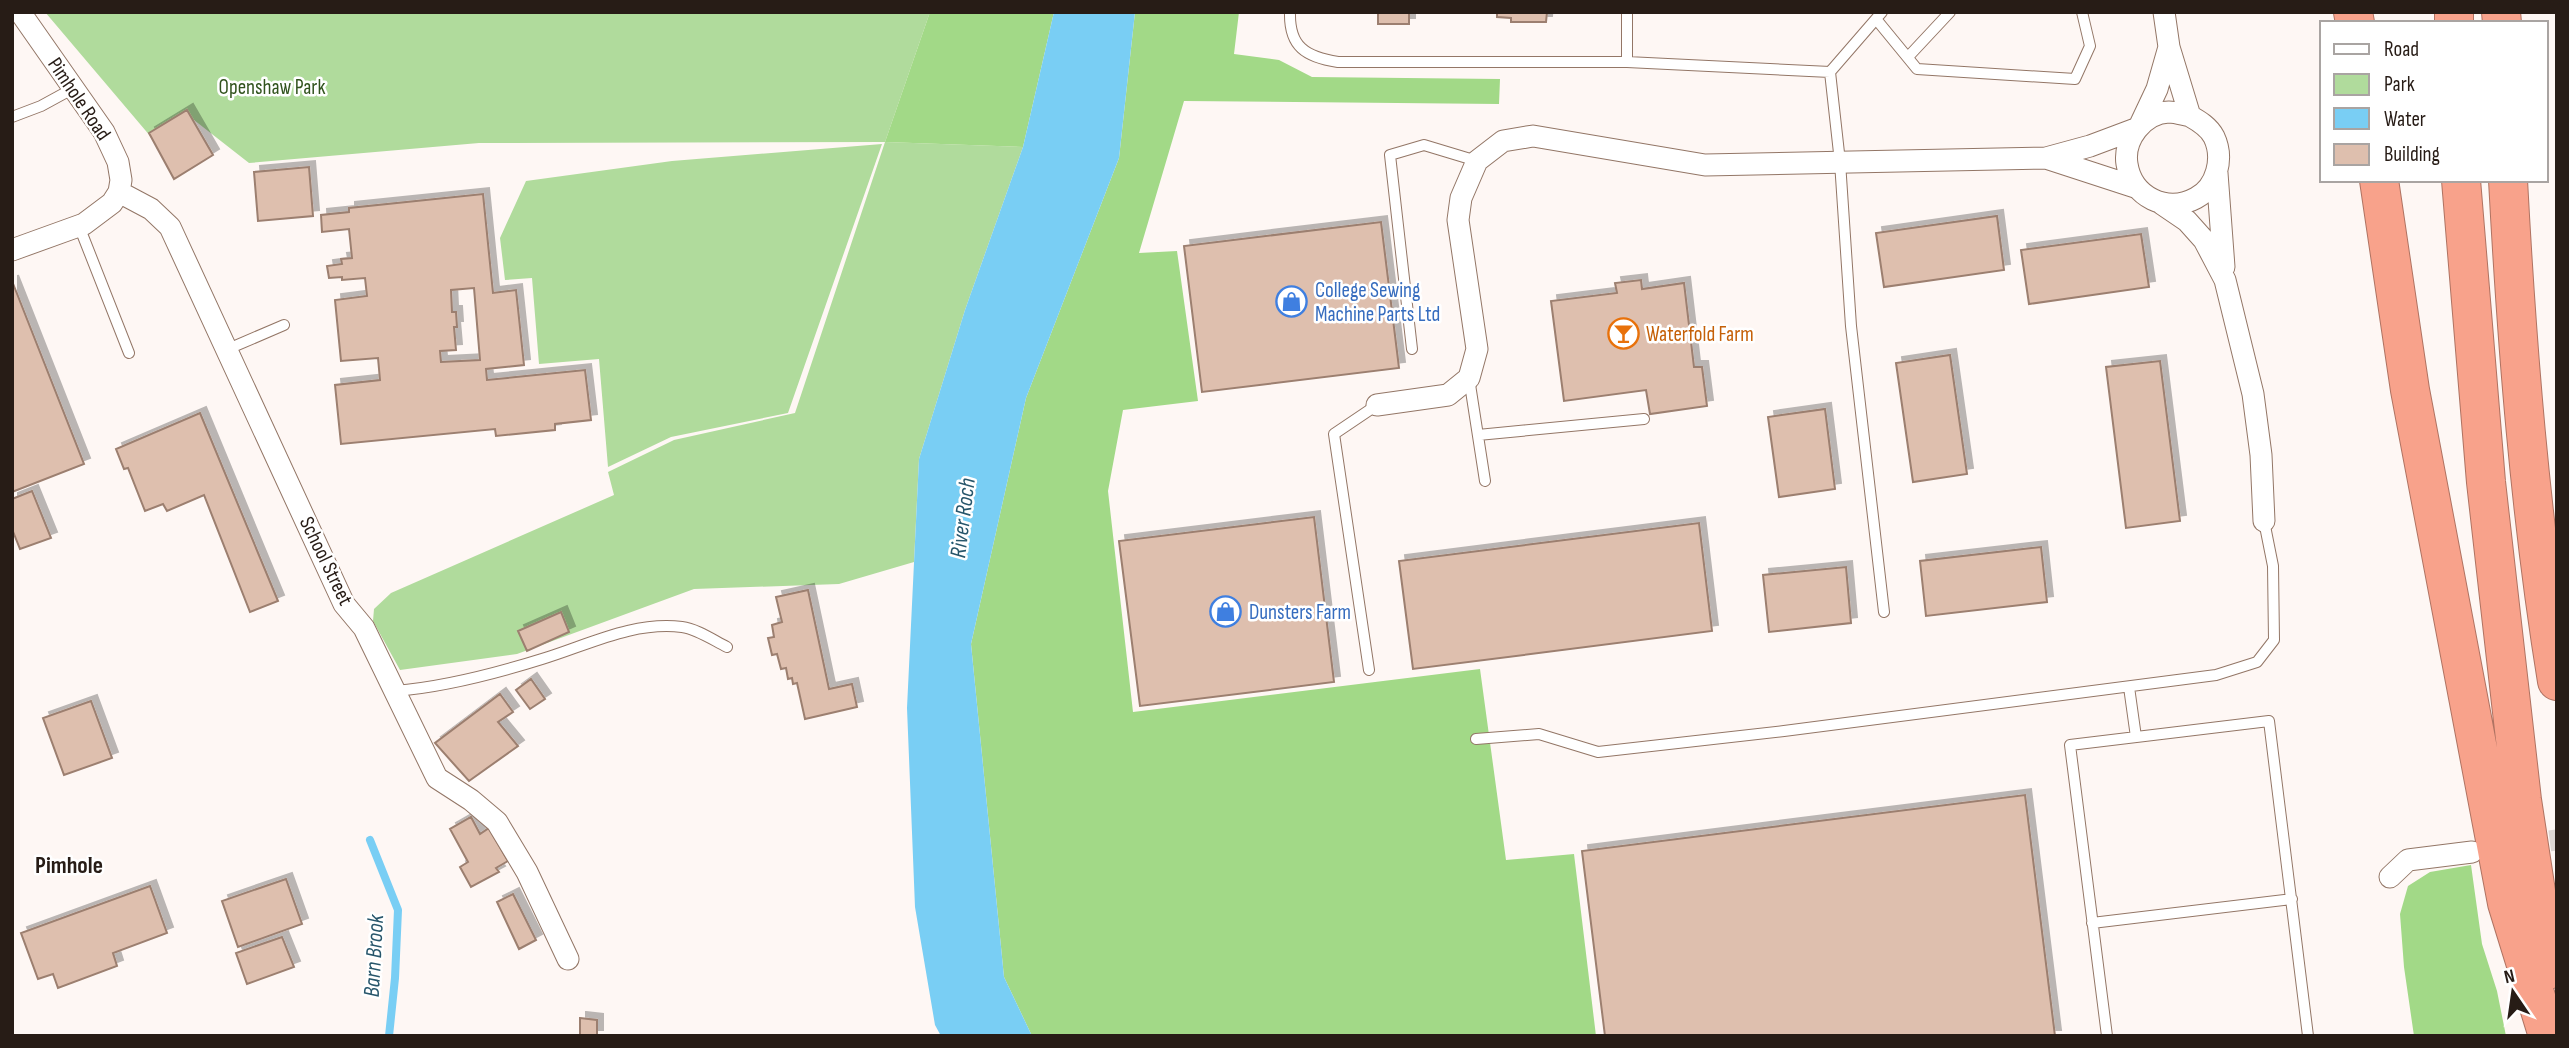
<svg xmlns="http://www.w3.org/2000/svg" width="2569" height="1048" font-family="'Sofia Sans Condensed',sans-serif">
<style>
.green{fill:#b0db9c}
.forest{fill:#a2d987}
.water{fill:#79cef4}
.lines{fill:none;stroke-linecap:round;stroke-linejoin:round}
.stream{stroke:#79cef4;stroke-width:8}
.building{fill:#debfae;stroke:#9c7f6f;stroke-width:2;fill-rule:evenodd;filter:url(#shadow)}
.street-tunnel{stroke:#ded6d3;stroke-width:21;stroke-dasharray:21 10;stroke-linecap:butt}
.lane-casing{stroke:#937666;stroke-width:12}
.street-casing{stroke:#937666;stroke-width:23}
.highway-casing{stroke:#af7362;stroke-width:40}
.lane{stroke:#fff;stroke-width:10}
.street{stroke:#fff;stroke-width:21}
.highway{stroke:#f8a28b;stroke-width:38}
.labels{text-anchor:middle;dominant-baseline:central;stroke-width:5;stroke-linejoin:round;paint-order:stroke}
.park-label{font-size:21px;fill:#31531d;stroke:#fff}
.street-label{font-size:21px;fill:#271c16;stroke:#fff}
.shop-label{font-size:21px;fill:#366cbe;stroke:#fff;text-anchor:start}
.food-label{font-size:21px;fill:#c56008;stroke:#fff;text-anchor:start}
.water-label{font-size:23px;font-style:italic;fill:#27566b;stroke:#fff}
.quarter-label{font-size:24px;font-weight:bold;fill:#271c16;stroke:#fff}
</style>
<defs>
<filter id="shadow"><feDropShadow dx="6" dy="-6" stdDeviation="0" flood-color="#0004"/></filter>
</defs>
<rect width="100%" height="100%" fill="#fef7f4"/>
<!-- green -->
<path class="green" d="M 45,12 L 930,12 L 885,142 L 1023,147 L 965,310 L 919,459 L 914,562 L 839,584 L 694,589 L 517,654 L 400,670 L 373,621 L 374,609 L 391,593 L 614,495 L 608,472 L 674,440 L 795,413 L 885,142 L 479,143 L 249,163 L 194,120 L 176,119 L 151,137 Z
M 882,144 L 788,413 L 671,437 L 608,467 L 599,359 L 539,364 L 532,278 L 505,280 L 500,238 L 526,181 L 672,161 Z"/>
<!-- forest -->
<path class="forest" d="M 930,12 L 1054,12 L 1023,147 L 885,142 Z
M 1135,12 L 1239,12 L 1234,54 L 1279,60 L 1312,77 L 1500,79 L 1499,104 L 1184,101 L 1139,253 L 1177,251 L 1198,401 L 1123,410 L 1108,491 L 1133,712 L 1480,669 L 1506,860 L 1574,854 L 1596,1036 L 1032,1036 L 1004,977 L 971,644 L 1026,398 L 1119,158 Z
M 2471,865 L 2482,944 L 2497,991 L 2506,1036 L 2414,1036 L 2404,967 L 2400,914 L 2408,886 L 2430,872 Z"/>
<!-- water -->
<path class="water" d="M 1054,12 L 1135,12 L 1119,158 L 1026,398 L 971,644 L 1004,977 L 1032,1036 L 941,1036 L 935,1025 L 915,907 L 907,708 L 919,459 L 965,310 L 1023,147 Z"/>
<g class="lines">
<!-- stream -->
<path class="stream" d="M 370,840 L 398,910 L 395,978 L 389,1036"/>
</g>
<!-- building -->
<path class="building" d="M 1378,12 L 1409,12 L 1409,24 L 1378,24 Z
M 1497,12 L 1547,12 L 1546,22 L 1511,22 L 1511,18 L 1497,17 Z
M 187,110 L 213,155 L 174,179 L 149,133 Z
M 309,167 L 313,216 L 258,221 L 254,172 Z
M 483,194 L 493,293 L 516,290 L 524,365 L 486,369 L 487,380 L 585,370 L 591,420 L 555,424 L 555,430 L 496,436 L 495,429 L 341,444 L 335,385 L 380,380 L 378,358 L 341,361 L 335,300 L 367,296 L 365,278 L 342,280 L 342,277 L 329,278 L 327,266 L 342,264 L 341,259 L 352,258 L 349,229 L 322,232 L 321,215 L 349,212 L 349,208 ZM 474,288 L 480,360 L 441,362 L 440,351 L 456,350 L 454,327 L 457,327 L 456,312 L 452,312 L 451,290 Z
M 1997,216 L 2004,270 L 1884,287 L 1876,233 Z
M 1381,222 L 1399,368 L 1202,392 L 1184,246 Z
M 2141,234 L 2149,287 L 2029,304 L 2021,250 Z
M 1641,280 L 1642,289 L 1684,283 L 1694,367 L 1702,367 L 1707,406 L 1650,414 L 1646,390 L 1564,401 L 1551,301 L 1617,293 L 1615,283 Z
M 12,281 L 84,464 L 12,492 Z
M 1950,355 L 1967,474 L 1913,482 L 1896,363 Z
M 2160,361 L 2180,521 L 2126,528 L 2106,367 Z
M 1825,409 L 1835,489 L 1779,497 L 1768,417 Z
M 200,413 L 278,601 L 250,612 L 204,495 L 167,511 L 163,504 L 145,511 L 128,468 L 124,469 L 116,449 Z
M 32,491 L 51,538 L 20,549 L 12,529 L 12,499 Z
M 1314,517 L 1334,682 L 1140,706 L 1119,541 Z
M 1699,523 L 1712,631 L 1413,669 L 1399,561 Z
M 2041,547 L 2047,602 L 1926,616 L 1920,561 Z
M 1846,567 L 1851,623 L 1769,632 L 1763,575 Z
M 808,590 L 829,689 L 852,684 L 857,707 L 805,719 L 797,683 L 793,684 L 792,678 L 788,679 L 786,668 L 781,669 L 777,654 L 772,655 L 768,638 L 774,637 L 772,625 L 782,622 L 776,597 Z
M 561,612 L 569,632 L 527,651 L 518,631 Z
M 531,679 L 545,699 L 530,709 L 516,690 Z
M 500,694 L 513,712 L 498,722 L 518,746 L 469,781 L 435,743 Z
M 91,701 L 112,758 L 64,775 L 43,718 Z
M 2025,795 L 2055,1036 L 1605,1036 L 1582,851 Z
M 471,817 L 480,834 L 489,828 L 508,861 L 496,868 L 499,872 L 471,887 L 460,867 L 468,862 L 450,829 Z
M 286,879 L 302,924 L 238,947 L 222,901 Z
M 150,886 L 167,933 L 113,953 L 117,966 L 58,988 L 53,974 L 38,979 L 21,933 Z
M 513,894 L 536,940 L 519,949 L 497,902 Z
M 282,937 L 294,967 L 247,984 L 236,953 Z
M 580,1018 L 597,1020 L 597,1036 L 580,1036 Z"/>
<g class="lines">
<!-- street-tunnel -->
<path class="street-tunnel" d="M 2519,845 L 2557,840"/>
<defs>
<path id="lane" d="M 1290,12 C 1289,47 1306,57 1338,62 L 1627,62
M 1627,12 L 1627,62 L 1830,72
M 1882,12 L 1830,72 L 1840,162 L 1851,326 L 1884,612
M 1876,19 L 1917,69 L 2075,79 L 2090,46 L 2082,12
M 1908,57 L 1950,12
M 12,117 L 41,106 L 74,88
M 79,226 L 129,353
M 228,349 L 284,325
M 1412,349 L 1390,155 L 1424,145 L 1477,161
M 1469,378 L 1485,481
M 1478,435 L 1644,419
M 1369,670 L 1334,434 L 1377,405
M 2129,687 L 2136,737
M 395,691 C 445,687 494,674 542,659 C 588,645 633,621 682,627 C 697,629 713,640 727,647
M 1476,739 L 1539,734 L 1598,752 L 1784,731 L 2216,675 L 2257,662 L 2274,640 L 2273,566 L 2264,521
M 2092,923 L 2292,899
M 2107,1036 L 2070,745 L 2269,721 L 2308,1036"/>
<path id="street" d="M 2164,12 L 2169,47 L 2190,116 C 2199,121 2209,127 2214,137 C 2224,158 2217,187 2196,198 C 2167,214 2132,197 2127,164 C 2123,140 2143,113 2169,112 C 2176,112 2184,115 2190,116
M 2140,125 L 2157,89 L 2169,47
M 2046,158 L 2135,187
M 2217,173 L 2224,267
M 119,192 L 151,209 L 170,227 L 344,604 L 364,628 L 437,778 L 471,800 L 497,822 L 527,872 L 568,959
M 2162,204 L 2187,221 L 2204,240 L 2225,280 L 2253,394 L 2261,455 L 2264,521
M 12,250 L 84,224 L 112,203 L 119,192 L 121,180 L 118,162 L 104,132 L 20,12
M 1377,405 L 1448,395 L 1469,378 L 1477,349 L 1458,220 L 1461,198 L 1477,161 L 1503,141 L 1533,136 L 1705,165 L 2046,158 L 2090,146 L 2138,128
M 2390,877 L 2408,860 L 2472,852"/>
<path id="highway" d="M 2353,12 L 2355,23
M 2454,12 L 2454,23
M 2501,12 L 2502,23
M 2379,180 L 2410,390 L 2507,903 L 2548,1036
M 2461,180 L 2486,482 L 2522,800 L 2548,970
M 2508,180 C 2517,348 2530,515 2557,681"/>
</defs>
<!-- lane casing -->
<use href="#lane" class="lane-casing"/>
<!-- street casing -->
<use href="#street" class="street-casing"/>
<!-- highway casing -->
<use href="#highway" class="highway-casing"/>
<!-- lane -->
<use href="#lane" class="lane"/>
<!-- street -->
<use href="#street" class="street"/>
<!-- highway -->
<use href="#highway" class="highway"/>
</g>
<!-- icons -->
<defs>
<symbol id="shop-ring" viewBox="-11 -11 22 22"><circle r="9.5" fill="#fff" stroke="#3f7fe0" stroke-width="1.5"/><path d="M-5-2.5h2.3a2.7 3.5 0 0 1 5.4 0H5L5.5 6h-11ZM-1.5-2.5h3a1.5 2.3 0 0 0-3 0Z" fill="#3f7fe0"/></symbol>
<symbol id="bar-ring" viewBox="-11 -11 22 22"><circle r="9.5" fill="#fff" stroke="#e8710a" stroke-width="1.5"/><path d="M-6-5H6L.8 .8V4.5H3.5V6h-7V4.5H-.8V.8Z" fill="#e8710a"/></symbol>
</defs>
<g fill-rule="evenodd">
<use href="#shop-ring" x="1274" y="284" width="35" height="35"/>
<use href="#bar-ring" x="1606" y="316" width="35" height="35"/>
<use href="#shop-ring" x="1208" y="594" width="35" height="35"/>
</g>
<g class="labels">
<!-- park labels -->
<g class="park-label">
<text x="272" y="87">Openshaw Park</text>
</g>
<!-- street labels -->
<g class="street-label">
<text transform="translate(79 99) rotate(56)">Pimhole Road</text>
<text transform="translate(326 561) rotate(64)">School Street</text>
</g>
<!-- shop labels -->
<g class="shop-label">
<text x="1315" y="290">College Sewing<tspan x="1315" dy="24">Machine Parts Ltd</tspan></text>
<text x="1249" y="612">Dunsters Farm</text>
</g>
<!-- food labels -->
<g class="food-label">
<text x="1646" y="334">Waterfold Farm</text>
</g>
<!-- water labels -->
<g class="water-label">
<text transform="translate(963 518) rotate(-83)">River Roch</text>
<text transform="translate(374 956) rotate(-87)">Barn Brook</text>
</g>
<!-- quarter labels -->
<g class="quarter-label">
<text x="69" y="865">Pimhole</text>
</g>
</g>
<!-- border -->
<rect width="2569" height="1048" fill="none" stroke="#271c16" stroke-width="28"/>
<!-- legend -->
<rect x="2320" y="21" width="228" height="161" fill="#ffffff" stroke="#a9a4a2" stroke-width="2"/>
<rect x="2334" y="44" width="35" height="10" fill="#ffffff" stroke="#a9a4a2" stroke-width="2"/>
<text x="2384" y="56" font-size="21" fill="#271c16">Road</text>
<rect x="2334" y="74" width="35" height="21" fill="#b0db9c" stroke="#a9a4a2" stroke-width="2"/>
<text x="2384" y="91" font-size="21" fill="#271c16">Park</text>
<rect x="2334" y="108" width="35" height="21" fill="#79cef4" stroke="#a9a4a2" stroke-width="2"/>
<text x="2384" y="126" font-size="21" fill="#271c16">Water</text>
<rect x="2334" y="144" width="35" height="21" fill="#debfae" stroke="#a9a4a2" stroke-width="2"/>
<text x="2384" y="161" font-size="21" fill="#271c16">Building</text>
<!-- north arrow -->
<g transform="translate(2513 992) rotate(347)" stroke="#ffffff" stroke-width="5" paint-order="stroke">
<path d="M0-5L12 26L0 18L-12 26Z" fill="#271c16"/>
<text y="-10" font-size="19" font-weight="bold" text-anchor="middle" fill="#271c16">N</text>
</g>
</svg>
